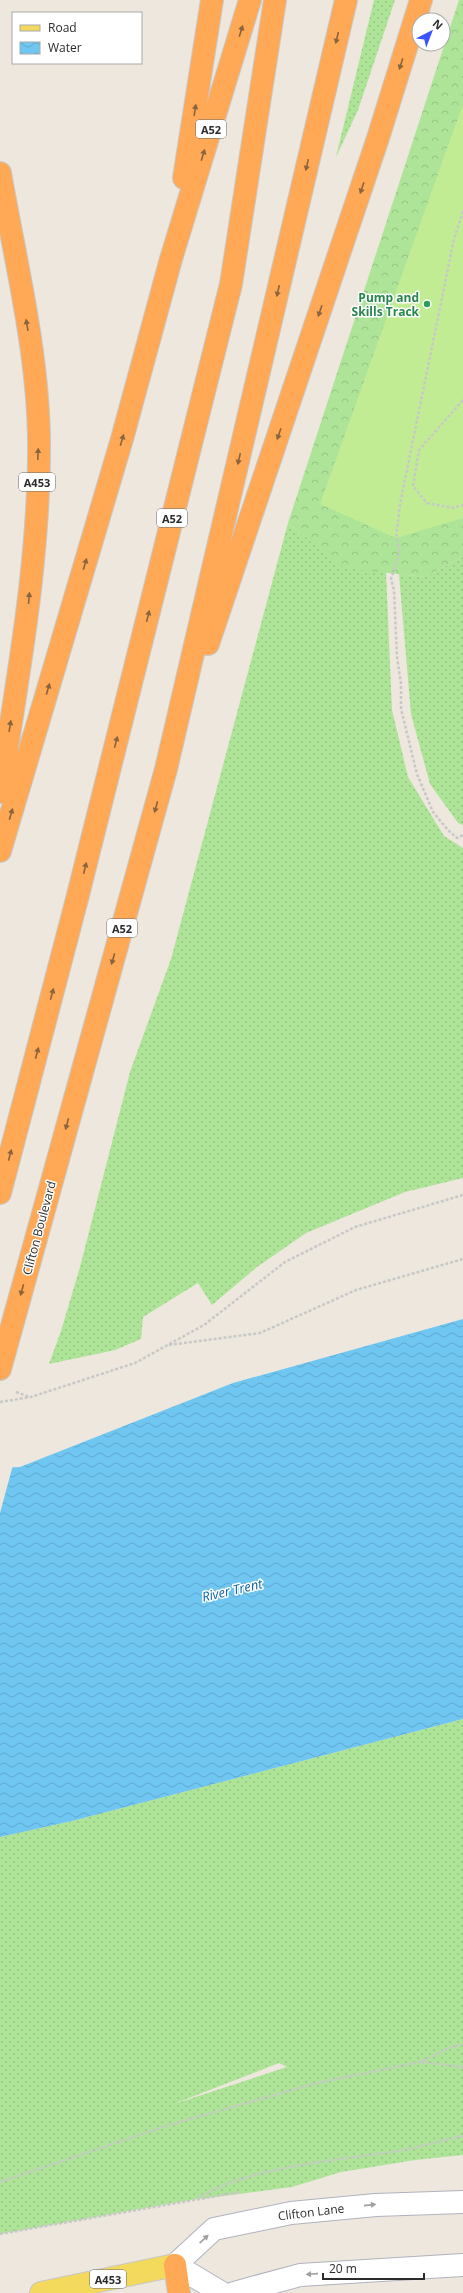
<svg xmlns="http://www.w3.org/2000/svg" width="463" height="2293" font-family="'Open Sans',sans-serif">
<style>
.grass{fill:url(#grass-dots);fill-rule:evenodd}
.forest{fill:url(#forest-crowns)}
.pitch{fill:#c1ec94}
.water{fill:url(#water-waves)}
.pier{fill:#ede7dd}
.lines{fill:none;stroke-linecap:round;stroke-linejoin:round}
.secondary-casing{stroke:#b1b2bf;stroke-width:24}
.primary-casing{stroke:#c8c8c8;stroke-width:24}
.highway-casing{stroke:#c8c8c8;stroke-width:24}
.path{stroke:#c8c8c8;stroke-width:2.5;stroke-dasharray:3 2;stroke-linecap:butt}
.secondary{stroke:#fff;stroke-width:22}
.primary{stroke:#f3d95c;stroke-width:22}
.highway{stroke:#ffa956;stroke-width:22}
.oneway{fill:#8a643e}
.oneway2{fill:#a0a0a0}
.leisure-dot{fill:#2e9e5b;stroke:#fff;stroke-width:1.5}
.labels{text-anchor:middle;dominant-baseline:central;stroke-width:3;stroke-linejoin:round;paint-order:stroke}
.shield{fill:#fff;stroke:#6b6b6b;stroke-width:1}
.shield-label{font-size:11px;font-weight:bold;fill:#2b2b2b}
.leisure-label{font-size:12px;font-weight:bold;fill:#27864d;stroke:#fff;text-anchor:end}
.street-label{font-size:12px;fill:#2b2b2b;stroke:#fff}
.water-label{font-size:13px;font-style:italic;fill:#0b639e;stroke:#fff}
</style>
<defs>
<pattern id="grass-dots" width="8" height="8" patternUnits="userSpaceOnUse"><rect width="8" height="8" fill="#aee498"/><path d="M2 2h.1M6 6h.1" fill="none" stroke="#96c483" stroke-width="1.8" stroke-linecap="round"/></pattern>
<pattern id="forest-crowns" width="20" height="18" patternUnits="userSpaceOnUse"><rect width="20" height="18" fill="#aee498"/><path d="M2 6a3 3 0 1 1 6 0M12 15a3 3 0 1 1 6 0" fill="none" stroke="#96c483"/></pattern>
<pattern id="water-waves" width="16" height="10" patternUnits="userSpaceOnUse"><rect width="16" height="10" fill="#6ec6f1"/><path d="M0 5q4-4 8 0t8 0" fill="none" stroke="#5faacf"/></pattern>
</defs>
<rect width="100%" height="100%" fill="#ede7dd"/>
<!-- grass -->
<path class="grass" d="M 374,0 L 395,0 L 358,110 L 336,157 Z
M 288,523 L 344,567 L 386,572 L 392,710 L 408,777 L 444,836 L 463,848 L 463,1178 L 405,1192 L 306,1233 L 257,1267 L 212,1305 L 198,1283 L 143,1317 L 141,1339 L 115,1350 L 49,1364 L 61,1331 L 80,1267 L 130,1072 L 171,959 Z
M 463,557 L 463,825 L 458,823 L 430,784 L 411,714 L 399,574 L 424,577 Z
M 463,1719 L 463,2155 L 415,2160 L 341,2172 L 292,2187 L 191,2200 L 0,2234 L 0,1837 L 72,1821 ZM 279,2063 L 287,2067 L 171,2105 Z"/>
<!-- forest -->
<path class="forest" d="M 459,0 L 463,0 L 463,557 L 424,577 L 344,568 L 288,523 Z"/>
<!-- pitch -->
<path class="pitch" d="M 463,104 L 463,518 L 396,538 L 320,504 Z"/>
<!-- water -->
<path class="water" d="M 463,1319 L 463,1719 L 72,1821 L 0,1837 L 0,1468 L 20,1467 L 233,1383 Z"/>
<!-- pier -->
<path class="pier" d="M 13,1465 L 0,1513 L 0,1466 Z"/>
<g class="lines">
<defs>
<path id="secondary" d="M 222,2293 L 175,2265 L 214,2229 L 291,2213 L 376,2205 L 463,2202
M 234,2293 L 300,2275 L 463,2265"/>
<path id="primary" d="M 41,2293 L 175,2265"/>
<path id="highway" d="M 0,173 C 15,259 38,351 39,440 C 40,558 18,676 0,792
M 184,178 L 212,0
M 208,644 L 378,138 L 421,0
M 0,851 L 122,439 L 171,259 L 250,0
M 0,1193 L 77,899 L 231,284 L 275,0
M 0,1369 L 166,769 L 346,0
M 175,2265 L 179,2293"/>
</defs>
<!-- secondary casing -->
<use href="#secondary" class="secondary-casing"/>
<!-- primary casing -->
<use href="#primary" class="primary-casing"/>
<!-- highway casing -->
<use href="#highway" class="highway-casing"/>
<!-- path -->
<path class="path" d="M 463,211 L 454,239 L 400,504 L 396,538 L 400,552 L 391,579 L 394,590 L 397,657 L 401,684 L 401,709 L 417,774 L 433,812 L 448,830 L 457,838 L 463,835
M 463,400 L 419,450 L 413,486 L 427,503 L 453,508 L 463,505
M 169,1345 L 260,1333 L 356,1290 L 463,1259
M 16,1392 L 30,1397
M 0,1402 L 31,1397 L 135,1363 L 204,1325 L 285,1262 L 355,1227 L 463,1195
M 421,2062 L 463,2067
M 0,2182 L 169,2125 L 317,2083 L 420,2062 L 449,2048 L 463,2044
M 198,2198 C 248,2167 339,2160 398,2151 C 420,2147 441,2141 463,2136
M 0,2234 L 240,2192"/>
<!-- secondary -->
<use href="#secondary" class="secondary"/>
<!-- primary -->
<use href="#primary" class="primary"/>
<!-- highway -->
<use href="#highway" class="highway"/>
</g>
<!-- one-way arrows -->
<defs><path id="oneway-solid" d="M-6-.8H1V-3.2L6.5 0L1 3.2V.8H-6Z"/></defs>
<g class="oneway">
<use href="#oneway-solid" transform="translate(241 31) rotate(-73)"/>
<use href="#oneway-solid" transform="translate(337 38) rotate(103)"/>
<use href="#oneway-solid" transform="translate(401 64) rotate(107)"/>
<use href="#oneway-solid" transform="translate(195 110) rotate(-81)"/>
<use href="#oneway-solid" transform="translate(203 155) rotate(-73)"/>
<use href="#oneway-solid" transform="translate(307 165) rotate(103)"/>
<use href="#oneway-solid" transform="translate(362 188) rotate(109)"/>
<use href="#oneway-solid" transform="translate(278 291) rotate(103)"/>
<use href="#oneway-solid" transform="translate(320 311) rotate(109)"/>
<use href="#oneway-solid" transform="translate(27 325) rotate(-100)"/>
<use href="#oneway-solid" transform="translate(279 434) rotate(109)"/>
<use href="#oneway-solid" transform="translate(122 440) rotate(-74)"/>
<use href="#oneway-solid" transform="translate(38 454) rotate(-88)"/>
<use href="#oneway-solid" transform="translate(239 459) rotate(103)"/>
<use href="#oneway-solid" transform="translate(85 564) rotate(-74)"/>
<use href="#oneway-solid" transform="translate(29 598) rotate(-85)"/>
<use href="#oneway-solid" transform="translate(148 616) rotate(-76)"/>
<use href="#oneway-solid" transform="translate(48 689) rotate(-74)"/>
<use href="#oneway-solid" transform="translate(10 726) rotate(-81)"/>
<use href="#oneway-solid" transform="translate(116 742) rotate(-76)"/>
<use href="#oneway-solid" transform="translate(156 807) rotate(105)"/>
<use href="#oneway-solid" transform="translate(11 814) rotate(-74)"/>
<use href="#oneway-solid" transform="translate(85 868) rotate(-76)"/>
<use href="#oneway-solid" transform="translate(113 959) rotate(106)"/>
<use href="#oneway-solid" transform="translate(52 994) rotate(-75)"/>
<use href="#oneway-solid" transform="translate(37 1053) rotate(-75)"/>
<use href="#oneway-solid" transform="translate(67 1124) rotate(105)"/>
<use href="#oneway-solid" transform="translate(10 1155) rotate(-75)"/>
<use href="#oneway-solid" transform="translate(22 1290) rotate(105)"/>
</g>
<g class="oneway2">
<use href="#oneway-solid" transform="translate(370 2205) rotate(-6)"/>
<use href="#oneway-solid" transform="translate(204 2239) rotate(-43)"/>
<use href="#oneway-solid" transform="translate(312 2274) rotate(176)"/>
</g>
<!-- markers -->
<circle class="leisure-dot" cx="427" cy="304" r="4"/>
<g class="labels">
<!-- shield labels -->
<g class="shield">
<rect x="196" y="120" width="30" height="18" rx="3"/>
<rect x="19" y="473" width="36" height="18" rx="3"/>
<rect x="157" y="509" width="30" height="18" rx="3"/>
<rect x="107" y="919" width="30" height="18" rx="3"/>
<rect x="90" y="2270" width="36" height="18" rx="3"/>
</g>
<g class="shield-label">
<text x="211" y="129">A52</text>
<text x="37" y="482">A453</text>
<text x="172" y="518">A52</text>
<text x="122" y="928">A52</text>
<text x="108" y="2279">A453</text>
</g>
<!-- leisure labels -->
<g class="leisure-label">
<text x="419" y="297">Pump and<tspan x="419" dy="14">Skills Track</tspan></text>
</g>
<!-- street labels -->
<g class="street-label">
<text transform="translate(39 1228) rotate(-75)">Clifton Boulevard</text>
<text transform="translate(311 2212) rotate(-7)">Clifton Lane</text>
</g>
<!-- water labels -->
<g class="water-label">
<text transform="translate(232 1590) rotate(-13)">River Trent</text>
</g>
</g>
<!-- legend -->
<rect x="12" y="12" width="130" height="52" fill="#ffffff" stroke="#aaaaaa"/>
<rect x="20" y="25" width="20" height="6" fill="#f3d95c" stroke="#aaaaaa"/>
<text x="48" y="32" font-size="12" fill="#2b2b2b">Road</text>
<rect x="20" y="42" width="20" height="12" fill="url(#water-waves)" stroke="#aaaaaa"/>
<text x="48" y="52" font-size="12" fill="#2b2b2b">Water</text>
<!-- north arrow -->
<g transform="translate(431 32) rotate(42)"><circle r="19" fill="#ffffff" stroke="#aaaaaa"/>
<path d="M0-3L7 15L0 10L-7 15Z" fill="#3a53fd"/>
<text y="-6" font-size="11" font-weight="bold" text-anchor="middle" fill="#2b2b2b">N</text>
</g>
<!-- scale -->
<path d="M323 2273v6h101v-6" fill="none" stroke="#2b2b2b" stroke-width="2"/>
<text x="329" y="2273" font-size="12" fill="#2b2b2b" stroke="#ffffff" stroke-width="3" paint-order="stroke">20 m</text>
</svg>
